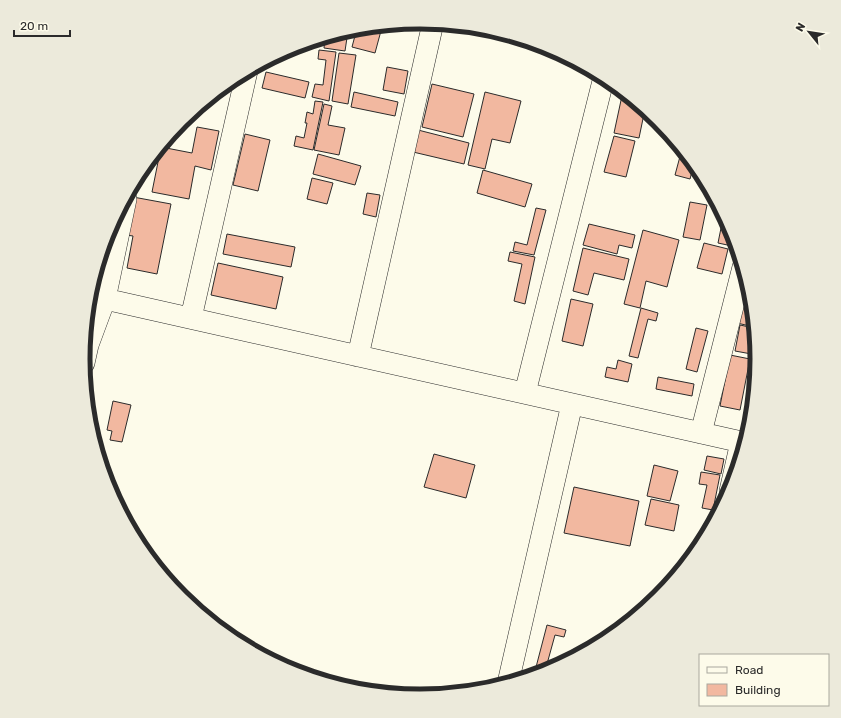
<svg xmlns="http://www.w3.org/2000/svg" width="841" height="718" font-family="Rubik,sans-serif">
<style>
.building{fill:#f2b8a0;stroke:#2b2b2b}
.lines{fill:none;stroke-linecap:round;stroke-linejoin:round}
.minor-casing{stroke:#2b2b2b;stroke-width:22}
.minor{stroke:#fdfbea;stroke-width:21}
.rim{fill:none;stroke:#2b2b2b;stroke-width:5}
</style>
<rect width="100%" height="100%" fill="#fdfbea"/>
<!-- building -->
<path class="building" d="M 379,26 L 382,27 L 375,53 L 352,47 L 357,28 Z
M 348,31 L 345,51 L 324,48 L 325,37 Z
M 312,41 L 310,47 L 301,45 Z
M 319,50 L 336,52 L 329,101 L 312,97 L 315,84 L 323,85 L 326,60 L 318,59 Z
M 339,53 L 356,55 L 348,104 L 332,101 Z
M 387,67 L 408,71 L 404,94 L 383,90 Z
M 266,72 L 309,82 L 305,98 L 262,88 Z
M 432,84 L 474,94 L 463,137 L 422,127 Z
M 623,91 L 645,109 L 639,138 L 614,133 Z
M 354,92 L 398,102 L 395,116 L 351,107 Z
M 485,92 L 521,101 L 510,143 L 492,139 L 485,169 L 468,165 Z
M 315,101 L 323,102 L 313,150 L 294,146 L 296,136 L 304,138 L 307,123 L 305,123 L 307,112 L 313,114 Z
M 324,104 L 332,106 L 328,125 L 345,128 L 339,155 L 314,150 Z
M 197,127 L 219,131 L 211,170 L 195,166 L 189,199 L 152,192 L 161,147 L 192,153 Z
M 418,130 L 469,143 L 464,164 L 413,152 Z
M 245,134 L 270,140 L 258,191 L 233,185 Z
M 614,136 L 635,141 L 626,177 L 604,172 Z
M 682,149 L 694,164 L 690,179 L 675,175 Z
M 318,154 L 361,166 L 355,185 L 313,174 Z
M 483,170 L 532,184 L 525,207 L 477,193 Z
M 312,178 L 333,183 L 327,204 L 307,199 Z
M 367,193 L 380,195 L 376,217 L 363,214 Z
M 713,196 L 719,207 L 711,205 Z
M 133,197 L 171,204 L 157,274 L 127,268 L 133,236 L 126,235 Z
M 690,202 L 707,205 L 700,240 L 683,237 Z
M 536,208 L 546,210 L 534,255 L 513,251 L 515,242 L 527,245 Z
M 723,218 L 726,219 L 732,230 L 734,237 L 732,246 L 718,243 Z
M 589,224 L 635,235 L 632,248 L 619,245 L 617,254 L 583,245 Z
M 643,230 L 679,240 L 667,287 L 646,281 L 640,308 L 624,304 Z
M 227,234 L 295,247 L 291,267 L 223,254 Z
M 704,243 L 728,249 L 722,274 L 697,268 Z
M 583,248 L 629,259 L 624,280 L 594,273 L 588,295 L 573,291 Z
M 510,252 L 535,257 L 525,304 L 514,301 L 522,264 L 508,261 Z
M 218,263 L 283,277 L 276,309 L 211,295 Z
M 749,286 L 751,293 L 754,327 L 737,323 Z
M 571,299 L 593,304 L 583,346 L 562,341 Z
M 641,308 L 658,313 L 656,321 L 648,319 L 638,358 L 629,356 Z
M 740,325 L 754,328 L 757,355 L 735,351 Z
M 696,328 L 708,331 L 697,372 L 686,369 Z
M 730,355 L 750,359 L 740,410 L 720,406 Z
M 618,360 L 632,364 L 628,382 L 605,377 L 607,367 L 616,369 Z
M 658,377 L 694,384 L 692,396 L 656,389 Z
M 113,401 L 131,405 L 122,442 L 110,440 L 112,431 L 107,430 Z
M 434,454 L 475,465 L 466,498 L 424,487 Z
M 707,456 L 724,459 L 721,474 L 704,470 Z
M 654,465 L 678,471 L 670,501 L 647,496 Z
M 701,472 L 720,475 L 713,510 L 702,508 L 707,485 L 699,484 Z
M 574,487 L 639,501 L 630,546 L 564,533 Z
M 651,499 L 679,505 L 674,531 L 645,525 Z
M 547,625 L 566,630 L 564,637 L 555,635 L 547,664 L 556,667 L 542,673 L 535,671 Z"/>
<g class="lines">
<defs>
<path id="minor" d="M 105,299 L 746,443
M 191,318 L 247,71
M 358,356 L 433,23
M 84,363 L 88,345 L 105,299 L 126,199
M 525,393 L 604,77
M 701,433 L 743,267
M 730,491 L 741,442
M 508,683 L 572,404"/>
</defs>
<!-- minor casing -->
<use href="#minor" class="minor-casing"/>
<!-- minor -->
<use href="#minor" class="minor"/>
</g>
<!-- crop -->
<path d="M0 0H841V718H0ZM90 359a330 330 0 1 1 660 0a330 330 0 1 1-660 0Z" fill="#eceadb" fill-rule="evenodd"/>
<path class="rim" d="M90 359a330 330 0 1 1 660 0a330 330 0 1 1-660 0Z"/>
<!-- legend -->
<rect x="699" y="654" width="130" height="52" fill="#fdfbea" stroke="#a9a89e"/>
<rect x="707" y="667" width="20" height="6" fill="#fdfbea" stroke="#a9a89e"/>
<text x="735" y="674" font-size="12" fill="#2b2b2b">Road</text>
<rect x="707" y="684" width="20" height="12" fill="#f2b8a0" stroke="#a9a89e"/>
<text x="735" y="694" font-size="12" fill="#2b2b2b">Building</text>
<!-- north arrow -->
<g transform="translate(809 32) rotate(300)" stroke="#fdfbea" stroke-width="3" paint-order="stroke">
<path d="M0-3L7 15L0 10L-7 15Z" fill="#2b2b2b"/>
<text y="-6" font-size="11" font-weight="bold" text-anchor="middle" fill="#2b2b2b">N</text>
</g>
<!-- scale -->
<path d="M14 30v6h56v-6" fill="none" stroke="#2b2b2b" stroke-width="2"/>
<text x="20" y="30" font-size="12" fill="#2b2b2b" stroke="#fdfbea" stroke-width="3" paint-order="stroke">20 m</text>
</svg>
